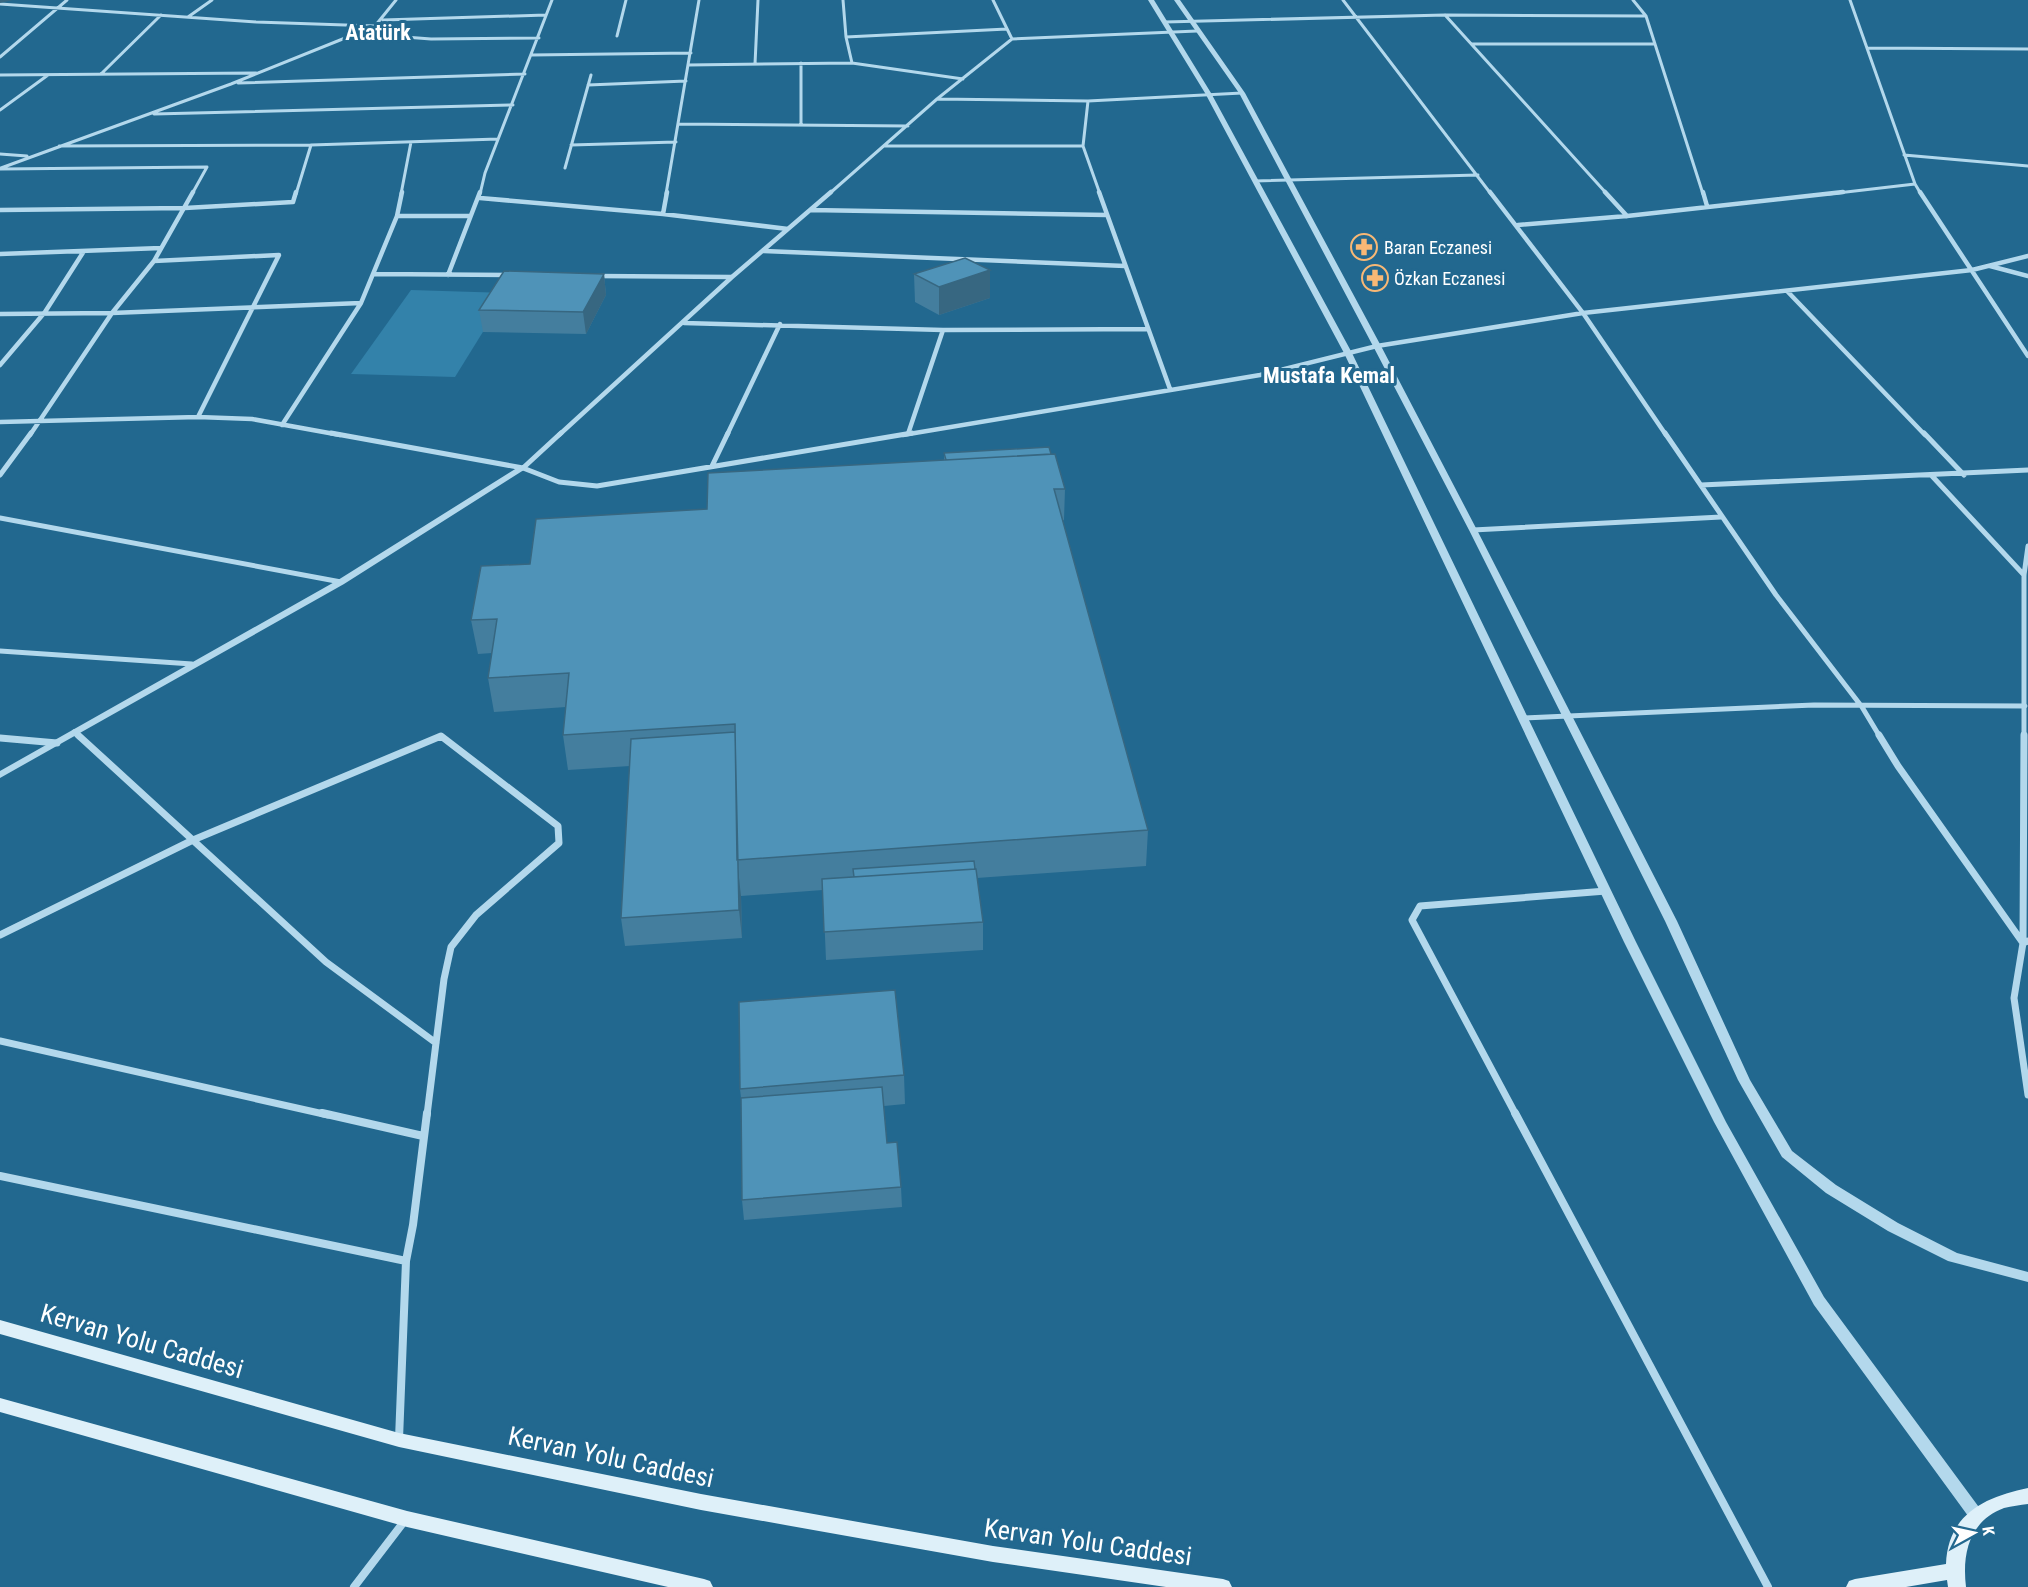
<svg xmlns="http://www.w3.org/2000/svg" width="2028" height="1587" font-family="'Roboto Condensed',sans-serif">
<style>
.green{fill:#3382aa}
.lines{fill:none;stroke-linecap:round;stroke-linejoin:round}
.minor-far4{stroke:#b3d8ec;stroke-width:3}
.minor-far3{stroke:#b3d8ec;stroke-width:4.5}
.minor-far2{stroke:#b3d8ec;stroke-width:5}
.minor-far1{stroke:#b3d8ec;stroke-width:7}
.minor{stroke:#b3d8ec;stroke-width:8}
.tertiary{fill:#b3d8ec;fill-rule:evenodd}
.secondary{fill:#def0f9;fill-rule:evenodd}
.wall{fill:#447e9e}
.shaded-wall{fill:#376781}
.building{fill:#4f93b8;stroke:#376781;stroke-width:1.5}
.labels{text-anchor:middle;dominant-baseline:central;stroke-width:6;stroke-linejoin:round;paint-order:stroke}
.far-poi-label{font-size:18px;fill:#fff;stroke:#22688f;text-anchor:start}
.far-district-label{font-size:22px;font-weight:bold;fill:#fff;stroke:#22688f}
.near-street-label{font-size:26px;fill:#fff;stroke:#22688f}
</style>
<rect width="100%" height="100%" fill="#22688f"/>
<!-- green -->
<path class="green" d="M 411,290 L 507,293 L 455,377 L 351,374 Z"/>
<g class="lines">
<!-- minor-far4 -->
<path class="minor-far4" d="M 843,0 L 846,37 L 852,63
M 993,0 L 1012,39 L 1197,31
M 1343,0 L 1491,194
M 1633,0 L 1646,16 L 1703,194
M 1850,0 L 1915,184 L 1921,194
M 0,4 L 256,22 L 375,26 L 405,37 L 431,39 L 539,38
M 1445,15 L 1607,194
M 188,17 L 212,0
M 383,20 L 546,15
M 1165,22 L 1445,15 L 1646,16
M 617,36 L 626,0
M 846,37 L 1007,29
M 1472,44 L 1655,44
M 1867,48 L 2028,49
M 531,55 L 691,53
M 0,57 L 67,0
M 801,63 L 801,125
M 755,64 L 758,0
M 688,65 L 852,63 L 963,79
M 101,74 L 161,15
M 0,75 L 256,73
M 238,83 L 525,74
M 588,85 L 686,81
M 937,99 L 1088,101 L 1242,93
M 1088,101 L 1083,146 L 1100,194
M 0,110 L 48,75
M 154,114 L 513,105
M 678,124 L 908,126
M 571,145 L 676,142
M 59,146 L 311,145 L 498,139
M 885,146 L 1083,146
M 0,154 L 27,156
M 1904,155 L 2028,166
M 1,168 L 231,84 L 375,26 L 396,0
M 565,168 L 591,75
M 0,169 L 207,167 L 192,194
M 1255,181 L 1478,175
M 296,194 L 311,145
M 401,194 L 411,142
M 480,194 L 485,173 L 552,0
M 666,194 L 699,0
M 829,194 L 937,99 L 1012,39
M 1829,194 L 1915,184"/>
<!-- minor-far3 -->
<path class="minor-far3" d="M 1099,192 L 1170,389
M 1490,192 L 1583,313 L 1666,435
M 1605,192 L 1627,216
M 1703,192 L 1707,206
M 1920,192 L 2028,356
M 480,198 L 663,214 L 788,229
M 0,210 L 185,208 L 293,202 L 296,192
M 810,210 L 1107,215
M 663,214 L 667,192
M 397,216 L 402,192
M 1518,225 L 1627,216 L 1843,192
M 764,251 L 1125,266
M 0,254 L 161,248
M 154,261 L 279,255 L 198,417
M 1990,266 L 2028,276
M 374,274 L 509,275
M 448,275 L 480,192
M 597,276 L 731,277
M 1788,292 L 1925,435
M 0,314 L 112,313 L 361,303
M 684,323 L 943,330 L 1148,329
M 0,365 L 45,312 L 84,251
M 0,422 L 198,417 L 252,419 L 340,435
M 282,425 L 361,303 L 397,216 L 470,216
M 908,434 L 943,330
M 30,435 L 112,313 L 154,261 L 193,192
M 559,435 L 732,277 L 831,192
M 727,435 L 780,324
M 903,435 L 1260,375 L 1377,346 L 1583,313 L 1972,270 L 2028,256"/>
<!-- minor-far2 -->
<path class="minor-far2" d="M 331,433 L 523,468 L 559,482 L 597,486 L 912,433
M 1665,433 L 1776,595 L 1862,707 L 1880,737
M 1924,433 L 1964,475
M 712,466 L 728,433
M 523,468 L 561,433
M 0,475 L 31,433
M 1932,476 L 2024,575
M 1701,485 L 2028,470
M 0,518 L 341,582
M 1473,530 L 1721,517
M 0,651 L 192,664
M 1524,718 L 1814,705 L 2025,706
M 74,732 L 79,737
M 439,737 L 442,737
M 2024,737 L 2024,575 L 2028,546"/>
<!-- minor-far1 -->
<path class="minor-far1" d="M 78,735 L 326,962 L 436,1043
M 1879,735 L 1898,766 L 2023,943 L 2028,941
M 2024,735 L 2023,943 L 2014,998 L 2028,1095
M 0,738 L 57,743
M 0,935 L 193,840 L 441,736 L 558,826 L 559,843 L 476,915 L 451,947 L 444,979 L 427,1115
M 0,1041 L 328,1115
M 1516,1115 L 1412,920 L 1420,906 L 1606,891"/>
<!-- minor -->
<path class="minor" d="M 322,1113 L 423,1136
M 1515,1113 L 1768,1587
M 0,1176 L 406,1261
M 399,1439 L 406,1261 L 413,1225 L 427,1113
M 354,1587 L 406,1519"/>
<!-- tertiary -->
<path class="tertiary" d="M 1148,0 L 1154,0 L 1211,93 L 1352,353 L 1636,942 L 1726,1122 L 1824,1297 L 1981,1510 L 1984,1515 L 1981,1520 L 1976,1522 L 1971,1520 L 1814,1305 L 1714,1122 L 1624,942 L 1344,353 L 1205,93 Z
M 1174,0 L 1180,0 L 1245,93 L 1381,346 L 1477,530 L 1677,921 L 1750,1080 L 1792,1151 L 1836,1185 L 1898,1223 L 1957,1253 L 2028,1272 L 2028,1282 L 1948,1261 L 1888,1231 L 1826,1193 L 1782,1157 L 1738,1080 L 1665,921 L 1469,530 L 1373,346 L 1239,93 Z
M 520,466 L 523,466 L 527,468 L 344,584 L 0,778 L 0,771 L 338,580 Z"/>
<!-- secondary -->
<path class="secondary" d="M 0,1320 L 399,1433 L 701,1494 L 993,1546 L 1223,1579 L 1229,1581 L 1232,1587 L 1166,1587 L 993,1562 L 701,1510 L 399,1447 L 0,1334 Z
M 0,1398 L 407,1511 L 704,1579 L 710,1581 L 713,1587 L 668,1587 L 407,1527 L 0,1412 Z
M 2028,1488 L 2028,1504 C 2020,1505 2012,1506 2004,1508 C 1969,1521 1962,1554 1966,1587 L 1948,1587 L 1947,1580 L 1906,1587 L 1846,1587 L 1849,1581 L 1855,1579 L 1946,1564 C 1948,1514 1985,1497 2028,1488 Z"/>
</g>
<!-- wall -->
<path class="wall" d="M 990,270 L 990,298 L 939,315 L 915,302 L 914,274 Z
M 604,274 L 606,295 L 586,334 L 483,332 L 479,310 Z
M 944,453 L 1051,454 L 1065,489 L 1064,520 L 1062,521 L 1148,830 L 1146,866 L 977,878 L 983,922 L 983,950 L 826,960 L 823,890 L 741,896 L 742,938 L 625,946 L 621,918 L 630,766 L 568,770 L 563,735 L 566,707 L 494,712 L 488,678 L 492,653 L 478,654 L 471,620 L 530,564 L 707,509 L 944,460 Z
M 904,1075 L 905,1104 L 884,1106 L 887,1143 L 901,1187 L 902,1207 L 744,1220 L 742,1200 L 741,1098 L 740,1089 Z"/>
<!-- shaded-wall -->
<path class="shaded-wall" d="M 0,0 L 13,0 L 0,3 Z
M 990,270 L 990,298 L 939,315 L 939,287 Z
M 604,274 L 606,295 L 586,334 L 583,312 Z
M 738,869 L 741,896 L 742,938 L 739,910 Z"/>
<!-- building -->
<path class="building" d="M 965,258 L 990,270 L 939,287 L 914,274 Z
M 504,271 L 604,274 L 583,312 L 479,310 Z
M 1049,447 L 1051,454 L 946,460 L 944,453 Z
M 1055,454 L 1065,489 L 1054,489 L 1148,830 L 737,860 L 735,724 L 563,735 L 569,673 L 488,678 L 497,619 L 471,620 L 481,566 L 530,564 L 536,519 L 707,509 L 708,473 Z
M 735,732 L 739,910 L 621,918 L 631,739 Z
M 974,861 L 975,869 L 854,877 L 853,869 Z
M 976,869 L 983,922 L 824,932 L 822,879 Z
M 895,990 L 904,1075 L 740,1089 L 739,1002 Z
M 882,1087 L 887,1143 L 897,1142 L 901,1187 L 742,1200 L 741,1098 Z"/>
<!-- icons -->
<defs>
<symbol id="pharmacy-ring" viewBox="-11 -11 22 22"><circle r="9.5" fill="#22688f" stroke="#f8b875" stroke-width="1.5"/><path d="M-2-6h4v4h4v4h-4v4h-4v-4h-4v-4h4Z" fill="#f8b875"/></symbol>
</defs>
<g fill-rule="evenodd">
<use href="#pharmacy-ring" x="1349" y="232" width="30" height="30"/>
<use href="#pharmacy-ring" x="1360" y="263" width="30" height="30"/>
</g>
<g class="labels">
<!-- far-poi labels -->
<g class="far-poi-label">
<text x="1384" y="247">Baran Eczanesi</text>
<text x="1394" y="278">Özkan Eczanesi</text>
</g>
<!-- far-district labels -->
<g class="far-district-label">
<text x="378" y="32">Atatürk</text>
<text x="1329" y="375">Mustafa Kemal</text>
</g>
<!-- near-street labels -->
<g class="near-street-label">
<text transform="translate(142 1341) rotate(16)">Kervan Yolu Caddesi</text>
<text transform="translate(611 1457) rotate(12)">Kervan Yolu Caddesi</text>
<text transform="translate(1088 1542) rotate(8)">Kervan Yolu Caddesi</text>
</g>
</g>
<!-- north arrow -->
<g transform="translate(1974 1533) rotate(82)" stroke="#22688f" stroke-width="4.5" paint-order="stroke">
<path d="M0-4.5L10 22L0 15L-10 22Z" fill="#ffffff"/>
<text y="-9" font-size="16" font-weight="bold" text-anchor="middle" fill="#ffffff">K</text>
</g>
</svg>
